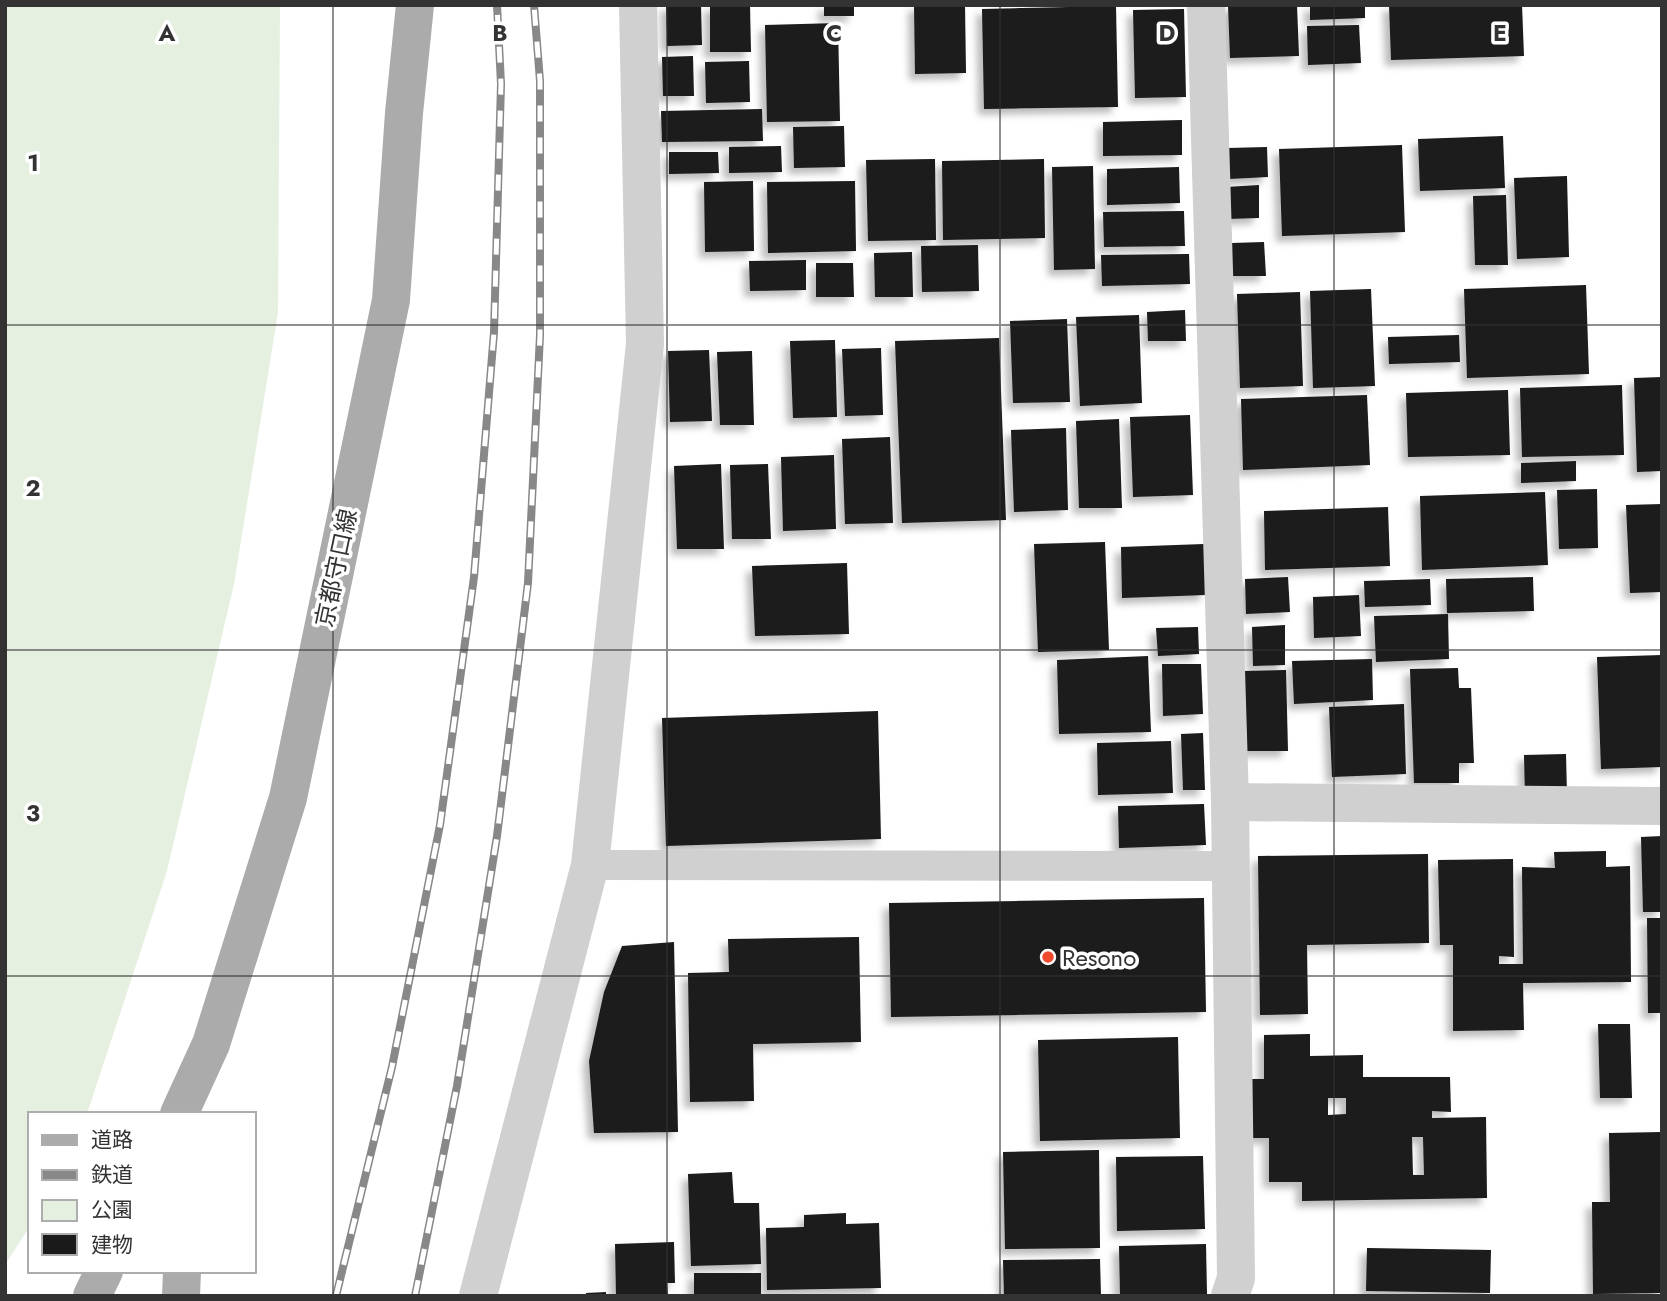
<svg xmlns="http://www.w3.org/2000/svg" width="1667" height="1301" font-family="Jost,'Noto Sans JP',sans-serif">
<style>
.green{fill:#e6f0e1}
.building{fill:#1a1a1a;fill-rule:evenodd;filter:url(#shadow)}
.lines{fill:none;stroke-linecap:round;stroke-linejoin:round}
.lane{stroke:#d0d0d0;stroke-width:30}
.street{stroke:#d0d0d0;stroke-width:38}
.primary{stroke:#ababab;stroke-width:38}
.rail-casing{stroke:#888;stroke-width:8}
.rail{stroke:#fff;stroke-width:5;stroke-dasharray:16;stroke-linecap:butt}
.grid{fill:none;stroke:#333;stroke-width:2;stroke-opacity:0.55}
.poi-dot{fill:#f04a2f;stroke:#fff;stroke-width:2.5}
.labels{text-anchor:middle;dominant-baseline:central;stroke-width:7;stroke-linejoin:round;paint-order:stroke}
.street-label{font-size:24px;fill:#333;stroke:#fff}
.poi-label{font-size:24px;fill:#333;stroke:#fff;text-anchor:start}
.grid-label{font-size:23px;text-anchor:middle;font-weight:bold;fill:#333;stroke:#fff;stroke-width:7;stroke-linejoin:round;paint-order:stroke}
</style>
<defs>
<filter id="shadow"><feDropShadow dx="-6" dy="6" stdDeviation="3.5" flood-color="#0004"/></filter>
</defs>
<rect width="100%" height="100%" fill="#fff"/>
<!-- green -->
<path class="green" d="M 5,5 L 280,5 L 278,313 L 234,584 L 167,871 L 87,1114 L 30,1114 L 30,1226 L 5,1265 Z"/>
<!-- building -->
<path class="building" d="M 666,5 L 701,5 L 702,45 L 667,46 Z
M 710,5 L 750,5 L 751,52 L 710,52 Z
M 824,5 L 854,5 L 854,16 L 824,16 Z
M 914,5 L 965,5 L 966,73 L 915,74 Z
M 1228,5 L 1297,5 L 1299,56 L 1230,58 Z
M 1310,5 L 1365,5 L 1365,18 L 1310,20 Z
M 1389,5 L 1522,5 L 1524,56 L 1391,60 Z
M 1116,6 L 1118,107 L 984,109 L 982,9 Z
M 1184,9 L 1186,97 L 1135,98 L 1133,10 Z
M 838,23 L 840,121 L 767,122 L 765,25 Z
M 1359,25 L 1361,63 L 1308,65 L 1307,26 Z
M 693,56 L 694,96 L 663,96 L 662,57 Z
M 749,61 L 750,102 L 706,103 L 705,62 Z
M 762,109 L 763,141 L 662,142 L 661,111 Z
M 1182,120 L 1182,155 L 1103,156 L 1103,122 Z
M 844,126 L 845,167 L 794,168 L 793,127 Z
M 1503,136 L 1505,188 L 1420,191 L 1418,139 Z
M 1402,145 L 1405,232 L 1282,236 L 1279,149 Z
M 781,146 L 782,172 L 729,173 L 729,147 Z
M 1267,147 L 1268,177 L 1229,179 L 1228,148 Z
M 669,152 L 718,152 L 719,173 L 669,174 Z
M 935,159 L 936,240 L 868,241 L 866,160 Z
M 1044,159 L 1045,238 L 943,240 L 942,161 Z
M 1093,166 L 1095,269 L 1054,270 L 1052,167 Z
M 1179,167 L 1180,203 L 1107,205 L 1107,169 Z
M 1567,176 L 1569,257 L 1517,259 L 1514,178 Z
M 753,181 L 754,251 L 705,252 L 704,182 Z
M 855,181 L 856,251 L 768,253 L 767,182 Z
M 1259,185 L 1259,218 L 1227,219 L 1226,187 Z
M 1506,195 L 1508,265 L 1475,265 L 1473,196 Z
M 1184,211 L 1185,246 L 1104,247 L 1103,212 Z
M 1264,242 L 1266,276 L 1232,276 L 1232,243 Z
M 978,245 L 979,291 L 922,292 L 921,246 Z
M 912,252 L 913,297 L 875,297 L 874,253 Z
M 1189,254 L 1190,284 L 1102,286 L 1101,255 Z
M 806,260 L 806,290 L 750,291 L 749,261 Z
M 816,263 L 853,263 L 854,297 L 816,297 Z
M 1586,285 L 1589,374 L 1467,378 L 1464,289 Z
M 1371,289 L 1375,386 L 1313,388 L 1310,291 Z
M 1300,292 L 1303,386 L 1240,388 L 1237,294 Z
M 1185,310 L 1186,341 L 1148,341 L 1147,312 Z
M 1139,315 L 1142,403 L 1080,406 L 1076,317 Z
M 1067,319 L 1070,402 L 1013,403 L 1010,321 Z
M 1459,335 L 1460,362 L 1389,364 L 1388,337 Z
M 999,338 L 1006,520 L 902,523 L 895,341 Z
M 835,340 L 837,417 L 793,418 L 790,341 Z
M 881,348 L 883,415 L 845,416 L 842,349 Z
M 709,350 L 712,421 L 670,422 L 668,351 Z
M 752,351 L 754,425 L 720,425 L 717,352 Z
M 1662,377 L 1662,471 L 1637,472 L 1634,378 Z
M 1622,385 L 1624,455 L 1522,457 L 1520,388 Z
M 1508,390 L 1510,455 L 1408,457 L 1406,393 Z
M 1367,395 L 1370,465 L 1243,470 L 1241,399 Z
M 1190,415 L 1193,495 L 1133,497 L 1130,417 Z
M 1119,419 L 1122,508 L 1079,508 L 1076,421 Z
M 1066,428 L 1068,510 L 1014,512 L 1011,430 Z
M 890,437 L 893,523 L 845,524 L 842,439 Z
M 834,455 L 836,529 L 783,531 L 781,457 Z
M 1576,461 L 1576,481 L 1521,483 L 1521,463 Z
M 721,464 L 724,549 L 677,549 L 674,466 Z
M 768,464 L 771,539 L 732,539 L 730,465 Z
M 1597,489 L 1598,548 L 1559,549 L 1557,490 Z
M 1545,492 L 1548,565 L 1422,570 L 1420,496 Z
M 1662,504 L 1662,592 L 1630,593 L 1626,505 Z
M 1388,507 L 1390,566 L 1265,570 L 1264,511 Z
M 1105,542 L 1109,650 L 1038,652 L 1034,544 Z
M 1204,544 L 1206,595 L 1122,598 L 1121,547 Z
M 847,563 L 849,634 L 755,636 L 752,566 Z
M 1288,577 L 1290,612 L 1246,614 L 1245,579 Z
M 1533,577 L 1534,611 L 1447,613 L 1446,579 Z
M 1430,579 L 1431,605 L 1365,607 L 1364,581 Z
M 1359,595 L 1361,636 L 1314,638 L 1313,597 Z
M 1448,614 L 1449,659 L 1376,662 L 1374,616 Z
M 1285,625 L 1285,665 L 1253,666 L 1252,627 Z
M 1198,627 L 1199,654 L 1158,656 L 1156,628 Z
M 1662,655 L 1662,767 L 1601,769 L 1597,657 Z
M 1148,656 L 1151,732 L 1059,734 L 1057,660 Z
M 1372,659 L 1373,700 L 1294,704 L 1292,661 Z
M 1162,664 L 1201,664 L 1203,714 L 1163,716 Z
M 1458,668 L 1459,688 L 1471,688 L 1474,763 L 1459,763 L 1459,783 L 1414,783 L 1410,669 Z
M 1286,670 L 1288,751 L 1247,751 L 1244,671 Z
M 1404,704 L 1406,774 L 1332,777 L 1329,707 Z
M 878,711 L 881,839 L 666,846 L 662,718 Z
M 1203,733 L 1205,790 L 1183,790 L 1181,734 Z
M 1171,741 L 1173,793 L 1098,795 L 1097,743 Z
M 1566,754 L 1567,795 L 1525,797 L 1524,755 Z
M 1204,804 L 1206,845 L 1119,848 L 1118,806 Z
M 1662,836 L 1662,912 L 1643,912 L 1641,837 Z
M 1606,851 L 1606,867 L 1630,866 L 1631,982 L 1523,983 L 1524,1030 L 1453,1031 L 1453,945 L 1440,945 L 1438,860 L 1513,859 L 1514,957 L 1499,956 L 1499,964 L 1523,964 L 1522,867 L 1555,868 L 1554,852 Z
M 1428,854 L 1429,943 L 1307,945 L 1308,1014 L 1260,1015 L 1258,856 Z
M 1204,898 L 1206,1012 L 891,1017 L 889,903 Z
M 1647,918 L 1662,918 L 1662,1013 L 1648,1013 Z
M 859,937 L 861,1042 L 753,1044 L 754,1101 L 690,1102 L 688,973 L 729,972 L 728,939 Z
M 674,942 L 678,1132 L 594,1133 L 589,1061 L 604,992 L 622,946 Z
M 1598,1024 L 1630,1024 L 1632,1098 L 1600,1098 Z
M 1310,1034 L 1310,1056 L 1363,1055 L 1363,1077 L 1450,1077 L 1451,1112 L 1432,1111 L 1432,1118 L 1486,1117 L 1487,1198 L 1302,1201 L 1302,1182 L 1269,1182 L 1269,1138 L 1251,1138 L 1251,1079 L 1264,1079 L 1264,1035 ZM 1328,1098 L 1346,1098 L 1346,1114 L 1328,1115 ZM 1412,1137 L 1423,1137 L 1424,1175 L 1413,1175 Z
M 1178,1037 L 1180,1138 L 1040,1141 L 1038,1040 Z
M 1662,1132 L 1662,1293 L 1593,1294 L 1592,1202 L 1610,1202 L 1609,1133 Z
M 1099,1150 L 1100,1248 L 1005,1249 L 1003,1152 Z
M 1203,1156 L 1205,1229 L 1117,1231 L 1116,1157 Z
M 732,1172 L 734,1203 L 759,1203 L 761,1264 L 691,1266 L 688,1174 Z
M 846,1213 L 846,1224 L 879,1223 L 881,1288 L 767,1290 L 766,1228 L 804,1227 L 804,1215 Z
M 674,1242 L 675,1283 L 667,1283 L 668,1296 L 616,1296 L 615,1244 Z
M 1206,1244 L 1207,1294 L 1120,1295 L 1119,1246 Z
M 1367,1248 L 1491,1250 L 1490,1293 L 1366,1291 Z
M 1100,1259 L 1101,1296 L 1004,1296 L 1003,1260 Z
M 694,1273 L 761,1273 L 761,1296 L 694,1296 Z
M 606,1292 L 606,1296 L 586,1296 L 586,1293 Z"/>
<g class="lines">
<!-- lane -->
<path class="lane" d="M 590,865 L 1231,866"/>
<!-- street -->
<path class="street" d="M 1206,5 L 1230,802 L 1236,1278 L 1230,1296
M 1230,802 L 1662,806
M 478,1296 L 590,865 L 645,344 L 638,5"/>
<!-- primary -->
<path class="primary" d="M 179,1114 L 211,1044 L 288,798 L 391,300 L 404,113 L 415,5
M 92,1296 L 104,1271
M 181,1296 L 182,1271"/>
<defs>
<path id="rail" d="M 336,1296 L 392,1067 L 440,825 L 474,577 L 494,332 L 501,84 L 497,5
M 415,1296 L 457,1086 L 497,836 L 528,583 L 540,335 L 540,81 L 534,5"/>
</defs>
<!-- rail casing -->
<use href="#rail" class="rail-casing"/>
<!-- rail -->
<use href="#rail" class="rail"/>
</g>
<!-- grid -->
<path class="grid" d="M 333,5 L 333,1296M 667,5 L 667,1296M 1000,5 L 1000,1296M 1334,5 L 1334,1296M 5,325 L 1662,325M 5,650 L 1662,650M 5,976 L 1662,976"/>
<!-- markers -->
<circle class="poi-dot" cx="1048" cy="957" r="7"/>
<g class="labels">
<!-- street labels -->
<g class="street-label">
<text transform="translate(336 568) rotate(-78)">京都守口線</text>
</g>
<!-- poi labels -->
<g class="poi-label">
<text x="1062" y="957">Resono</text>
</g>
</g>
<g class="grid-label">
<text x="167" y="41">A</text>
<text x="500" y="41">B</text>
<text x="834" y="41">C</text>
<text x="1167" y="41">D</text>
<text x="1500" y="41">E</text>
<text x="33" y="171">1</text>
<text x="33" y="496">2</text>
<text x="33" y="821">3</text>
</g>
<!-- border -->
<rect width="1667" height="1301" fill="none" stroke="#333333" stroke-width="14"/>
<!-- legend -->
<rect x="28" y="1112" width="228" height="161" fill="#ffffff" stroke="#adadad" stroke-width="2"/>
<rect x="42" y="1135" width="35" height="10" fill="#ababab" stroke="#adadad" stroke-width="2"/>
<text x="91" y="1147" font-size="21" fill="#333333">道路</text>
<rect x="42" y="1170" width="35" height="10" fill="#888888" stroke="#adadad" stroke-width="2"/>
<text x="91" y="1182" font-size="21" fill="#333333">鉄道</text>
<rect x="42" y="1200" width="35" height="21" fill="#e6f0e1" stroke="#adadad" stroke-width="2"/>
<text x="91" y="1217" font-size="21" fill="#333333">公園</text>
<rect x="42" y="1234" width="35" height="21" fill="#1a1a1a" stroke="#adadad" stroke-width="2"/>
<text x="91" y="1252" font-size="21" fill="#333333">建物</text>
</svg>
